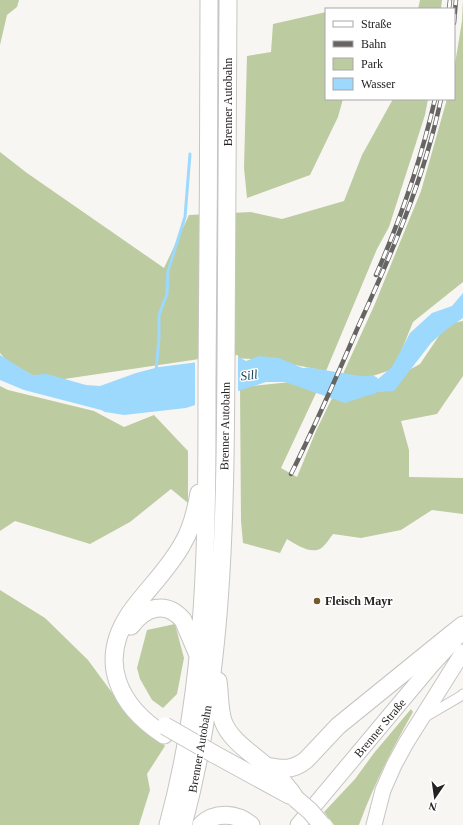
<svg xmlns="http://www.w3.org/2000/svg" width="463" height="825" font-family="'Times New Roman',serif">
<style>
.green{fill:#bdcba1}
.water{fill:#9cd9fd}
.pier{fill:#f8f6f3}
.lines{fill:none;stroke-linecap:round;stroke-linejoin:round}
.stream{stroke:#9cd9fd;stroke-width:3}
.river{stroke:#9cd9fd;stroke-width:19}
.minor-casing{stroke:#c7c5c2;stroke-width:11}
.primary-casing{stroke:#c7c5c2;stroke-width:17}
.motorway-casing{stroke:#c7c5c2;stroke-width:19}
.minor{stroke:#fff;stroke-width:9}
.primary{stroke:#fff;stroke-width:15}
.motorway{stroke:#fff;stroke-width:17}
.rail-casing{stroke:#666563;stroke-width:4.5}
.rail{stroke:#fff;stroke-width:3;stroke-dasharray:9;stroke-linecap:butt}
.motorway-bridge-casing{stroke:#c7c5c2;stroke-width:19;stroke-linecap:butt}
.motorway-bridge{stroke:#fff;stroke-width:17}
.poi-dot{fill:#735b2c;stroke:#fff;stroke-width:1.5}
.labels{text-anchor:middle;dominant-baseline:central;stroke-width:3;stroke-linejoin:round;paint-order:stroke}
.street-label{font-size:12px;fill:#242322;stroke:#fff}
.poi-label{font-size:12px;font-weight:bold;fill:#242322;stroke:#fff;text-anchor:start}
.water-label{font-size:13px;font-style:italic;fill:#0d3f57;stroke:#fff}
</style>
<rect width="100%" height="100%" fill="#f8f6f3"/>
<!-- green -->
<path class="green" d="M 0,0 L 19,0 L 17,7 L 7,15 L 0,45 Z
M 420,0 L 442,0 L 441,9 L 418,9 Z
M 463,0 L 463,282 L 413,322 L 394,369 L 351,383 L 342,376 L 374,306 L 421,191 L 447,99 L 454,99 L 454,70 L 462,21 Z
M 326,12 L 326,99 L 343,99 L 338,117 L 310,175 L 247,198 L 244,168 L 247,56 L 271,52 L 273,24 Z
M 393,99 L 428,99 L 425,115 L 389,227 L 377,249 L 326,371 L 270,360 L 213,357 L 44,382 L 6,360 L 0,353 L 0,152 L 27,173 L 164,268 L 189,215 L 251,212 L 282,219 L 344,201 L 362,155 Z
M 463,321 L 463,376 L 437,414 L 401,421 L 409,450 L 409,477 L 463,478 L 463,514 L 432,510 L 401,530 L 361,538 L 333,534 C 330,538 325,546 320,549 C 310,554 295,544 287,539 L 280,553 L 243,543 L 241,521 L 240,387 L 291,382 L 317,391 L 281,468 L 297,477 L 316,431 L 332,398 L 376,388 L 420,364 L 447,324 Z
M 0,386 L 8,390 L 94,411 L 124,427 L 154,415 L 188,451 L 188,503 L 171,489 L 130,522 L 90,544 L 15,521 L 0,531 Z
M 0,590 L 45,618 L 88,660 L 124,709 L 165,746 L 147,774 L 150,790 L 139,825 L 0,825 Z
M 175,624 L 184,658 L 177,694 L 163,708 L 152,700 L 140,679 L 137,668 L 147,630 Z
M 411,709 L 413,712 C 392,749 374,784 359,825 L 334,825 L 324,812 L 355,779 L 374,753 Z"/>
<!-- water -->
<path class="water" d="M 463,293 L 463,318 L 447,329 L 431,343 L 394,391 L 378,392 L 345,403 L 285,382 L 266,382 L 186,408 L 124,415 L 105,412 L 101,410 L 24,390 L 0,380 L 0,355 L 32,375 L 47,374 L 86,385 L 100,386 L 136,373 L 159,367 L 239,357 L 246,361 L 259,356 L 279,358 L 338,383 L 361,384 L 378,379 L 392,367 L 410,333 L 432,313 L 452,306 Z"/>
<!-- pier -->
<path class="pier" d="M 238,355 L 238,393 L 195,407 L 195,360 Z"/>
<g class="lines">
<!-- stream -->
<path class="stream" d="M 156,372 L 159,338 L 159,315 L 167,294 L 168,271 L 185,217 L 190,154"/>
<!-- river -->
<path class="river" d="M 307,377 L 362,386 L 371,385"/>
<defs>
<path id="minor" d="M 425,717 L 461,696 L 463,694"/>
<path id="primary" d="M 298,825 L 431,666 L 462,632
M 374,825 L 383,790 L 394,765 L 406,743 L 463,652"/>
<path id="motorway" d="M 131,626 C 145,607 166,600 183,620 L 198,655
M 218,681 C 220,694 219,708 223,721 C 230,740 250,752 265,765 C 277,775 288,786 296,799
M 164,735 C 119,706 97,662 130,613 C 147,589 169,569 183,543 C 192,528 196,510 199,493
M 214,754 L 289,795
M 266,766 C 283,769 292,771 306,760 L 338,726 L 449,636 L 463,625
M 168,825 C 208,679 207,528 207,379 C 208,253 209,126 209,0
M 183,825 C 224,675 225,517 226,362 C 226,241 228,121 228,0
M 201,825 C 215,811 237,813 251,825"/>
</defs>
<!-- minor casing -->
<use href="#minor" class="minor-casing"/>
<!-- primary casing -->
<use href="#primary" class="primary-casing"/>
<!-- motorway casing -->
<use href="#motorway" class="motorway-casing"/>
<!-- minor -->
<use href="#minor" class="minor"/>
<!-- primary -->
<use href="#primary" class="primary"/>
<!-- motorway -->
<use href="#motorway" class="motorway"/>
<defs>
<path id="rail" d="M 449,9 L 450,0
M 454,23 L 456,0
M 376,275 C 401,218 421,160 435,99
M 291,474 C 315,426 337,376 358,327 C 392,253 424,179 441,99"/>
</defs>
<!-- rail casing -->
<use href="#rail" class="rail-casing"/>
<!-- rail -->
<use href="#rail" class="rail"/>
<defs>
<path id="motorway-bridge" d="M 165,726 L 214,754
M 296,799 L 310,811 L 322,825"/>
</defs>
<!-- motorway-bridge casing -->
<use href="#motorway-bridge" class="motorway-bridge-casing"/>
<!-- motorway-bridge -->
<use href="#motorway-bridge" class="motorway-bridge"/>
</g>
<!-- markers -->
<circle class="poi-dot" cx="317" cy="601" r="4"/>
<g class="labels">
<!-- street labels -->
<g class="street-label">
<text transform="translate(228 102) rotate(-90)">Brenner Autobahn</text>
<text transform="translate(225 426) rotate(-89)">Brenner Autobahn</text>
<text transform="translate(380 728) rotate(-50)">Brenner Straße</text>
<text transform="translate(200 749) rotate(-80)">Brenner Autobahn</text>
</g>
<!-- poi labels -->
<g class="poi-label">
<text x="325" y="601">Fleisch Mayr</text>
</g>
<!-- water labels -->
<g class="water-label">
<text transform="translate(249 375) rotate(-7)">Sill</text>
</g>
</g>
<!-- legend -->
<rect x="325" y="8" width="130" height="92" fill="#ffffff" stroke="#a7a7a7"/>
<rect x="333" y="21" width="20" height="6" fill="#ffffff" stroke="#a7a7a7"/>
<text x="361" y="28" font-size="12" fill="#242322">Straße</text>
<rect x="333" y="41" width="20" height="6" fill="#666563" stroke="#a7a7a7"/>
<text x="361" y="48" font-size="12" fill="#242322">Bahn</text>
<rect x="333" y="58" width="20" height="12" fill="#bdcba1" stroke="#a7a7a7"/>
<text x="361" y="68" font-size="12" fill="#242322">Park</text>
<rect x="333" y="78" width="20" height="12" fill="#9cd9fd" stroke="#a7a7a7"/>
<text x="361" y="88" font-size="12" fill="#242322">Wasser</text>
<!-- north arrow -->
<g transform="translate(435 797) rotate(193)" stroke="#ffffff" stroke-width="3" paint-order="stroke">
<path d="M0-3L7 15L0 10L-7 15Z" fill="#242322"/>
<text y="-6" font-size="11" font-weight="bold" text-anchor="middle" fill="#242322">N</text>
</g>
</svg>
